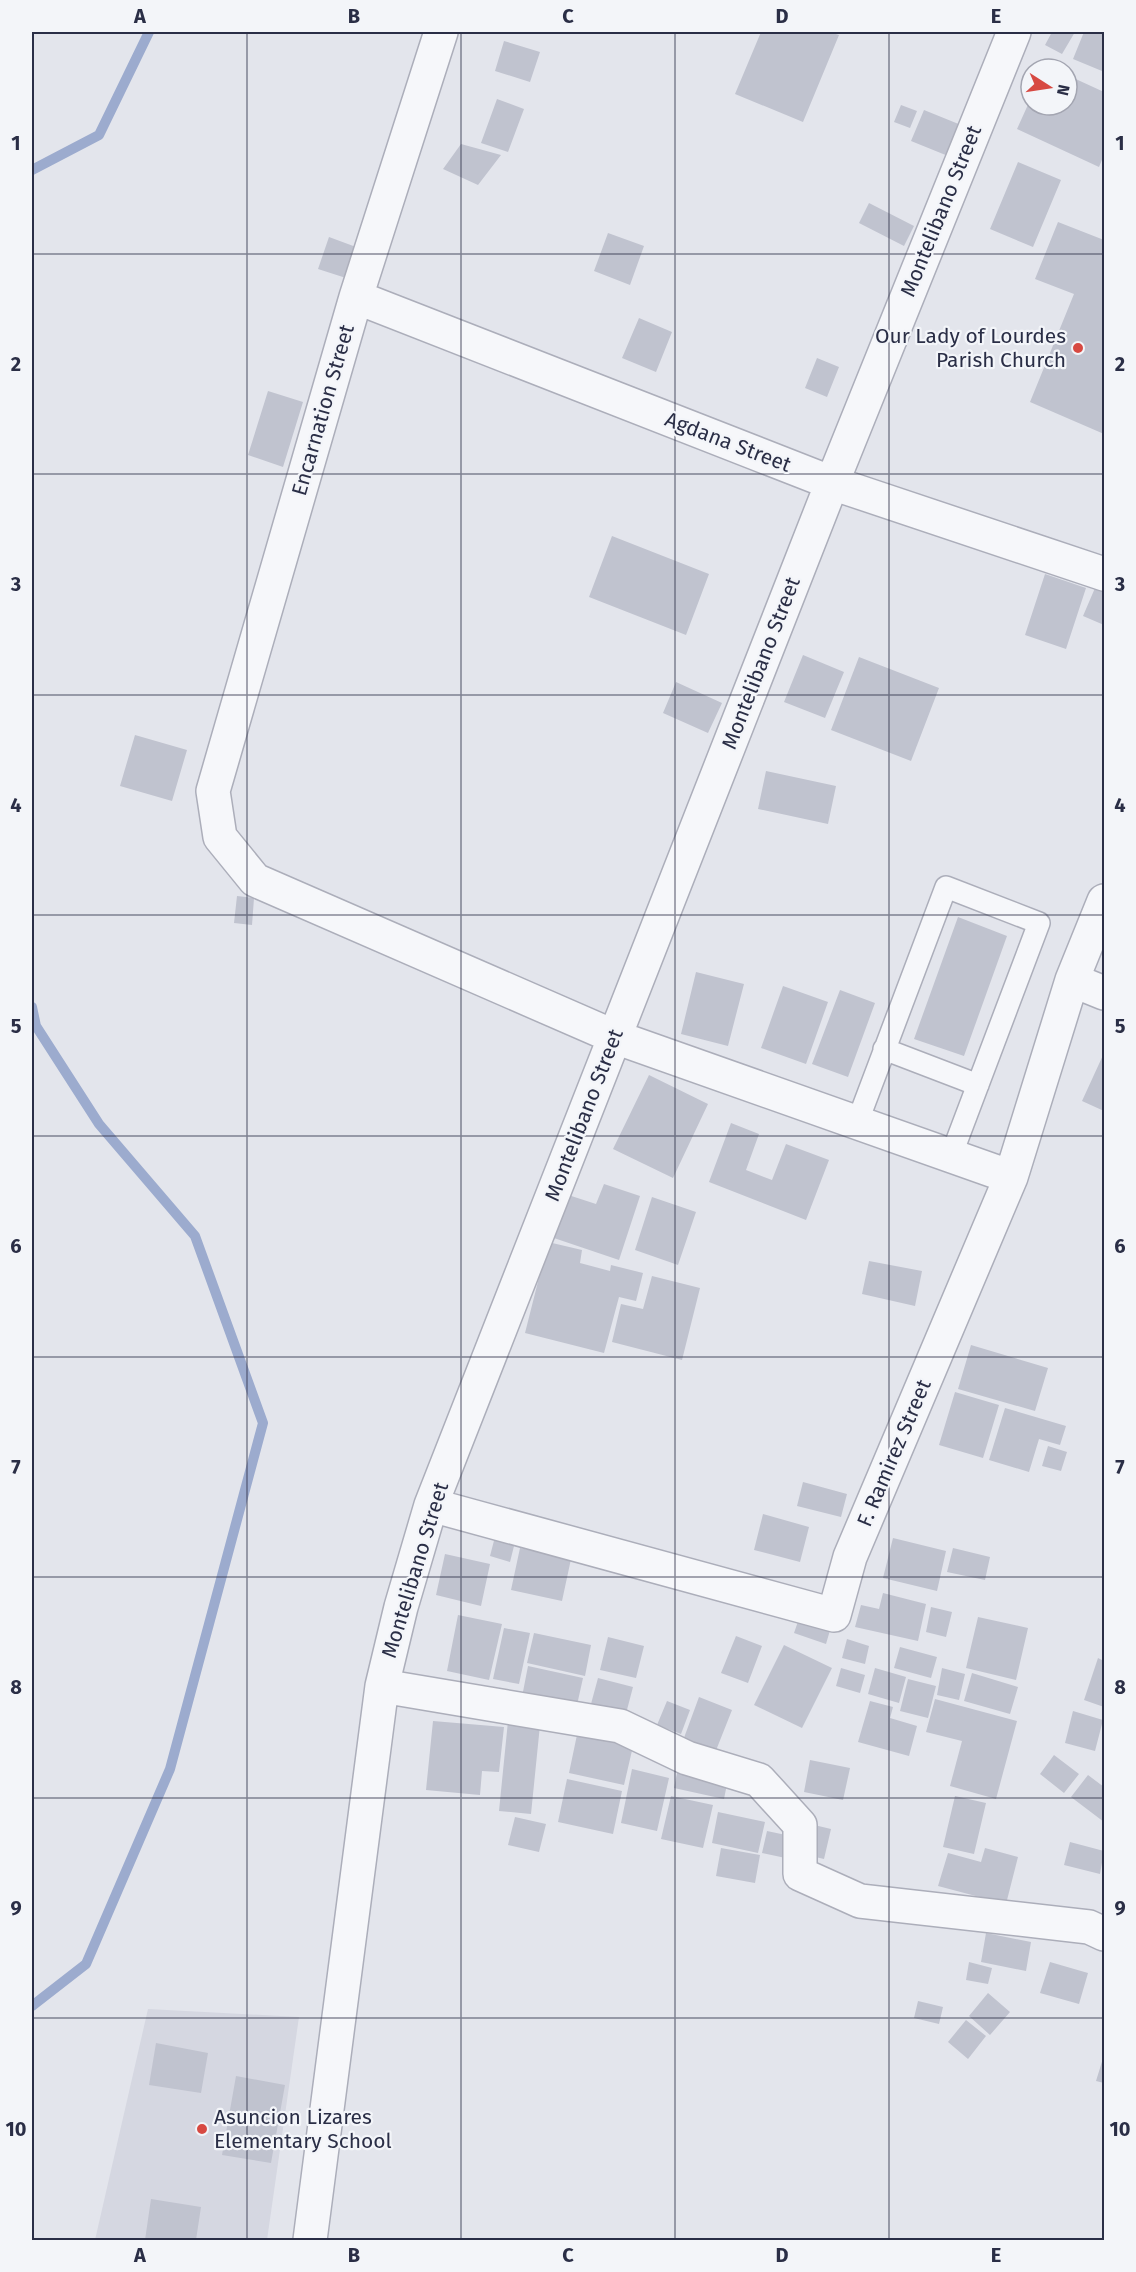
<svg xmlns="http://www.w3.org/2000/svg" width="1136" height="2272" font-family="'Fira Sans',sans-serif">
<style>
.built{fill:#d5d7e1}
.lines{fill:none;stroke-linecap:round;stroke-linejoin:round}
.stream{stroke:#9cabce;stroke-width:10}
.building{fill:#c0c3cf}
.lane-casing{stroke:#acaeba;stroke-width:24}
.street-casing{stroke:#acaeba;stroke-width:36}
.lane{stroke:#f6f7fa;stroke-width:21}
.street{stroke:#f6f7fa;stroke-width:33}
.grid{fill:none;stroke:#2a2e46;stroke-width:1.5;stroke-opacity:0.55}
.poi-dot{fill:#d74942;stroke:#f3f5f9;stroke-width:2}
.labels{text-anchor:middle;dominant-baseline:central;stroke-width:4.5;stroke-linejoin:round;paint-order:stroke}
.street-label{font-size:21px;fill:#2a2e46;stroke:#f3f5f9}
.poi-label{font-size:21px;fill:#2a2e46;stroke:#f3f5f9;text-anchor:end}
.neatline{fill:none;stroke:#2a2e46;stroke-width:2}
.grid-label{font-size:20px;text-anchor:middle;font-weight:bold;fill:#2a2e46}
</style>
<rect width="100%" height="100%" fill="#e3e5ec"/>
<!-- built -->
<path class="built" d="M 148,2009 L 299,2017 L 267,2240 L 95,2240 Z"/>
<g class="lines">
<!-- stream -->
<path class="stream" d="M 32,170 L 99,135 L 149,32
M 32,1007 L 36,1026 L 99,1124 L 195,1236 L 263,1423 L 170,1769 L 86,1964 L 32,2006"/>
</g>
<!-- building -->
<path class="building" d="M 761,32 L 830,32 L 839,35 L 803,122 L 735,94 Z
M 1052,32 L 1075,32 L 1062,54 L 1045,45 Z
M 1084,32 L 1104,32 L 1104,64 L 1102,71 L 1073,59 Z
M 504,41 L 540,52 L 530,82 L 495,71 Z
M 1067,75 L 1104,92 L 1104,155 L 1099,167 L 1017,129 L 1031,98 L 1031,105 L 1067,105 Z
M 497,99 L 524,109 L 508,152 L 481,143 Z
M 901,105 L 917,111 L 910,128 L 894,122 Z
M 924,110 L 966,127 L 953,158 L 911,141 Z
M 461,144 L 501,155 L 478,185 L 443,169 Z
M 1018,162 L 1061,180 L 1033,247 L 990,229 Z
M 869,203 L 914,226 L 904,246 L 859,223 Z
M 1058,222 L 1104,240 L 1104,434 L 1030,402 L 1074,294 L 1035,279 Z
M 608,233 L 644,246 L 630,285 L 594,271 Z
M 329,237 L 356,247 L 346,278 L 318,269 Z
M 639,318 L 672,332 L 656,372 L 622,358 Z
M 817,358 L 839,367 L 827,397 L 805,388 Z
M 268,391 L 303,402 L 283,467 L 248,455 Z
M 612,536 L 709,574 L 686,635 L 589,597 Z
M 1045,574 L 1086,588 L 1066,649 L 1025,635 Z
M 1098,581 L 1104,584 L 1104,625 L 1083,616 Z
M 803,655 L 844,672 L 825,718 L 784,702 Z
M 859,657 L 939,688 L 911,761 L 831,730 Z
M 676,682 L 722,703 L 708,733 L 663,713 Z
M 135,735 L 187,750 L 172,801 L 120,786 Z
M 766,771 L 836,786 L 828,824 L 758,809 Z
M 237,896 L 254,898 L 252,925 L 234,923 Z
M 958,917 L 1007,936 L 964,1056 L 914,1039 Z
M 696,972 L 744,984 L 728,1046 L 681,1034 Z
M 783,986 L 828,1002 L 806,1064 L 761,1048 Z
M 840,990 L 875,1003 L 848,1077 L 812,1064 Z
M 1104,1053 L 1104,1111 L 1082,1101 Z
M 649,1075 L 708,1104 L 673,1178 L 613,1149 Z
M 731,1123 L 759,1134 L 746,1170 L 772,1180 L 786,1144 L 829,1160 L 806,1220 L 709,1182 Z
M 604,1184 L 640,1196 L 619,1260 L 545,1235 L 559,1192 L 596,1204 Z
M 652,1197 L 696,1212 L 678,1265 L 635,1250 Z
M 548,1242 L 582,1250 L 580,1263 L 610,1271 L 611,1265 L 643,1273 L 636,1301 L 619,1297 L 604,1353 L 525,1333 Z
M 869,1261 L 922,1271 L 915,1306 L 862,1294 Z
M 652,1276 L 700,1288 L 682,1360 L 612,1342 L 621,1304 L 643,1309 Z
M 971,1345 L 1048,1368 L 1035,1411 L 958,1389 Z
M 955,1392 L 999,1405 L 983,1458 L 939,1445 Z
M 1005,1408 L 1066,1426 L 1060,1445 L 1039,1439 L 1029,1472 L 989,1460 Z
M 1048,1446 L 1067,1452 L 1061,1471 L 1042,1466 Z
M 803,1482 L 847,1494 L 841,1517 L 797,1506 Z
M 763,1514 L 809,1527 L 800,1562 L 754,1550 Z
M 497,1529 L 517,1534 L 510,1562 L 490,1556 Z
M 893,1538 L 946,1551 L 937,1591 L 883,1578 Z
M 520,1548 L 571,1559 L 562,1601 L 511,1590 Z
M 953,1548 L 990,1557 L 985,1580 L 947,1572 Z
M 445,1554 L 490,1564 L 481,1606 L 436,1595 Z
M 883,1593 L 926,1604 L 918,1641 L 855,1627 L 861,1605 L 879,1609 Z
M 931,1607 L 952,1612 L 946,1637 L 926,1632 Z
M 802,1610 L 833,1620 L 826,1644 L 794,1633 Z
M 458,1615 L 502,1624 L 489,1680 L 447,1671 Z
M 978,1617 L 1028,1628 L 1016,1680 L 966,1668 Z
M 504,1628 L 530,1633 L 519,1684 L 493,1679 Z
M 534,1633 L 591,1645 L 585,1676 L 527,1663 Z
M 736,1636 L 762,1646 L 748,1683 L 721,1673 Z
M 608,1637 L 644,1646 L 636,1678 L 600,1670 Z
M 847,1639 L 869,1646 L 865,1664 L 842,1658 Z
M 784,1645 L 832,1668 L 802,1728 L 754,1705 Z
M 900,1647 L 937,1657 L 931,1678 L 894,1668 Z
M 1098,1658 L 1104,1661 L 1104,1707 L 1084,1700 Z
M 528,1666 L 583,1678 L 575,1714 L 521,1702 Z
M 841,1668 L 865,1675 L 860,1693 L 836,1686 Z
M 875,1668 L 906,1677 L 899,1703 L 868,1694 Z
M 942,1668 L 965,1674 L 959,1700 L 937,1695 Z
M 972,1673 L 1018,1687 L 1010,1714 L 964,1701 Z
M 598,1678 L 633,1687 L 623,1725 L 588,1715 Z
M 908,1679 L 936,1686 L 928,1718 L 900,1711 Z
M 699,1697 L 732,1710 L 713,1758 L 681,1746 Z
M 935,1699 L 1017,1721 L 996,1799 L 950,1786 L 962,1741 L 926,1732 Z
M 667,1701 L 690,1710 L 681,1734 L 657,1725 Z
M 870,1701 L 893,1707 L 890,1718 L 917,1726 L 909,1756 L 858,1742 Z
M 1073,1711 L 1103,1720 L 1095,1751 L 1065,1743 Z
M 433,1721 L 504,1727 L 499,1772 L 482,1771 L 480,1795 L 426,1790 Z
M 508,1721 L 540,1725 L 531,1814 L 499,1811 Z
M 578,1730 L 634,1742 L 624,1785 L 569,1773 Z
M 1054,1755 L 1079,1774 L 1064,1793 L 1040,1774 Z
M 810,1760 L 850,1768 L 843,1800 L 804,1792 Z
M 679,1763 L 729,1774 L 724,1799 L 674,1788 Z
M 632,1769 L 669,1778 L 657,1831 L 621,1823 Z
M 1088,1775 L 1104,1787 L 1104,1822 L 1071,1797 Z
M 567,1779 L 622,1791 L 613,1834 L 558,1822 Z
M 671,1796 L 713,1805 L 703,1848 L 661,1839 Z
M 955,1796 L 986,1803 L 974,1854 L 943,1847 Z
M 718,1812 L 765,1822 L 758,1853 L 712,1843 Z
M 515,1817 L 546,1824 L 539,1852 L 508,1845 Z
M 810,1824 L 831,1829 L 824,1859 L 803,1854 Z
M 767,1831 L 800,1838 L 795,1860 L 762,1853 Z
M 1070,1842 L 1104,1851 L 1100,1874 L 1064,1865 Z
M 721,1848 L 760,1855 L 755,1883 L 716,1876 Z
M 985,1848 L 1018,1857 L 1006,1904 L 938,1886 L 948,1853 L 981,1862 Z
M 986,1933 L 1031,1942 L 1026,1971 L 981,1962 Z
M 969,1962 L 992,1968 L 988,1984 L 966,1980 Z
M 1050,1962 L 1088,1973 L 1079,2004 L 1040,1993 Z
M 988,1993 L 1010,2012 L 990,2035 L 969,2016 Z
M 918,2001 L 943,2007 L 939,2024 L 914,2018 Z
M 966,2020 L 986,2036 L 968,2059 L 948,2042 Z
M 156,2043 L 208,2053 L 201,2093 L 149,2085 Z
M 1104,2055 L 1104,2083 L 1096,2081 Z
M 236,2076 L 285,2085 L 271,2163 L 222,2155 Z
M 151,2199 L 201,2207 L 196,2240 L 145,2240 Z"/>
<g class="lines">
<defs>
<path id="lane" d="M 884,1049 L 978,1085
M 857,1123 L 946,887 L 1039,923 L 951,1156"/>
<path id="street" d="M 441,32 L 356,297 L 213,791 L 220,837 L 255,880 L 615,1037 L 1011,1177
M 356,297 L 832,483 L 1104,574
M 1072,980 L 1104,993
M 431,1505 L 834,1615 L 850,1557 L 1011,1177 L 1072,980 L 1104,901
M 382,1686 L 620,1726 L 687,1758 L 759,1780 L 800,1825 L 800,1874 L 860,1901 L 1089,1927 L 1104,1934
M 310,2240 L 382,1686 L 401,1607 L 431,1505 L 832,483 L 1014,32"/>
</defs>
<!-- lane casing -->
<use href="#lane" class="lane-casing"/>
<!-- street casing -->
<use href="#street" class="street-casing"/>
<!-- lane -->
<use href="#lane" class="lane"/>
<!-- street -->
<use href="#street" class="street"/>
</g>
<!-- grid -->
<path class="grid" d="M 247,32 L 247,2240M 461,32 L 461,2240M 675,32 L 675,2240M 889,32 L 889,2240M 32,254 L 1104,254M 32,474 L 1104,474M 32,695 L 1104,695M 32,915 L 1104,915M 32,1136 L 1104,1136M 32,1357 L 1104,1357M 32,1577 L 1104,1577M 32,1798 L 1104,1798M 32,2018 L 1104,2018"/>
<!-- markers -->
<g class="poi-dot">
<circle cx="1078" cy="348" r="6"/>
<circle cx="202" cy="2129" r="6"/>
</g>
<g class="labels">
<!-- street labels -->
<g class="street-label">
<text transform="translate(941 211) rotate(-68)">Montelibano Street</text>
<text transform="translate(323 410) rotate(-74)">Encarnation Street</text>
<text transform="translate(728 442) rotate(21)">Agdana Street</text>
<text transform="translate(761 663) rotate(-69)">Montelibano Street</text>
<text transform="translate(584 1115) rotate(-69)">Montelibano Street</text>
<text transform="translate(894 1453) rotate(-67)">F. Ramirez Street</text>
<text transform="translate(415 1570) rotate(-73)">Montelibano Street</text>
</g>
<!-- poi labels -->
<g class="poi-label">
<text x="1066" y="336">Our Lady of Lourdes<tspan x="1066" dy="24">Parish Church</tspan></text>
<text x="214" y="2117" text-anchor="start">Asuncion Lizares<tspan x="214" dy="24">Elementary School</tspan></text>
</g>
</g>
<!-- border -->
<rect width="1136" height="2272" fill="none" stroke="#f3f5f9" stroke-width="66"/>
<!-- north arrow -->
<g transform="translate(1049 87) rotate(102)"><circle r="28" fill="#f3f5f9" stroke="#a3a5b1" stroke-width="1.5"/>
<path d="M0-4.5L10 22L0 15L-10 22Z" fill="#d74942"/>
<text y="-9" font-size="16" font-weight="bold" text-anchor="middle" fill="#2a2e46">N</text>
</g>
<rect x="33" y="33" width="1070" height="2206" class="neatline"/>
<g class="grid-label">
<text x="140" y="23">A</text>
<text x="354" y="23">B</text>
<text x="568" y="23">C</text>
<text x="782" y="23">D</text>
<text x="996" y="23">E</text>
<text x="16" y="150">1</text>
<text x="1120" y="150">1</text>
<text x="16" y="371">2</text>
<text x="1120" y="371">2</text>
<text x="16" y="591">3</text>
<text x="1120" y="591">3</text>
<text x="16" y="812">4</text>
<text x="1120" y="812">4</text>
<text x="16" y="1033">5</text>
<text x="1120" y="1033">5</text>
<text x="16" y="1253">6</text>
<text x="1120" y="1253">6</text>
<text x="16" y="1474">7</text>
<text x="1120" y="1474">7</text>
<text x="16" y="1694">8</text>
<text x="1120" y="1694">8</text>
<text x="16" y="1915">9</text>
<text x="1120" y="1915">9</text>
<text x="16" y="2136">10</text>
<text x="1120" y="2136">10</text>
<text x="140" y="2262">A</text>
<text x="354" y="2262">B</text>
<text x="568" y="2262">C</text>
<text x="782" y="2262">D</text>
<text x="996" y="2262">E</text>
</g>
</svg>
